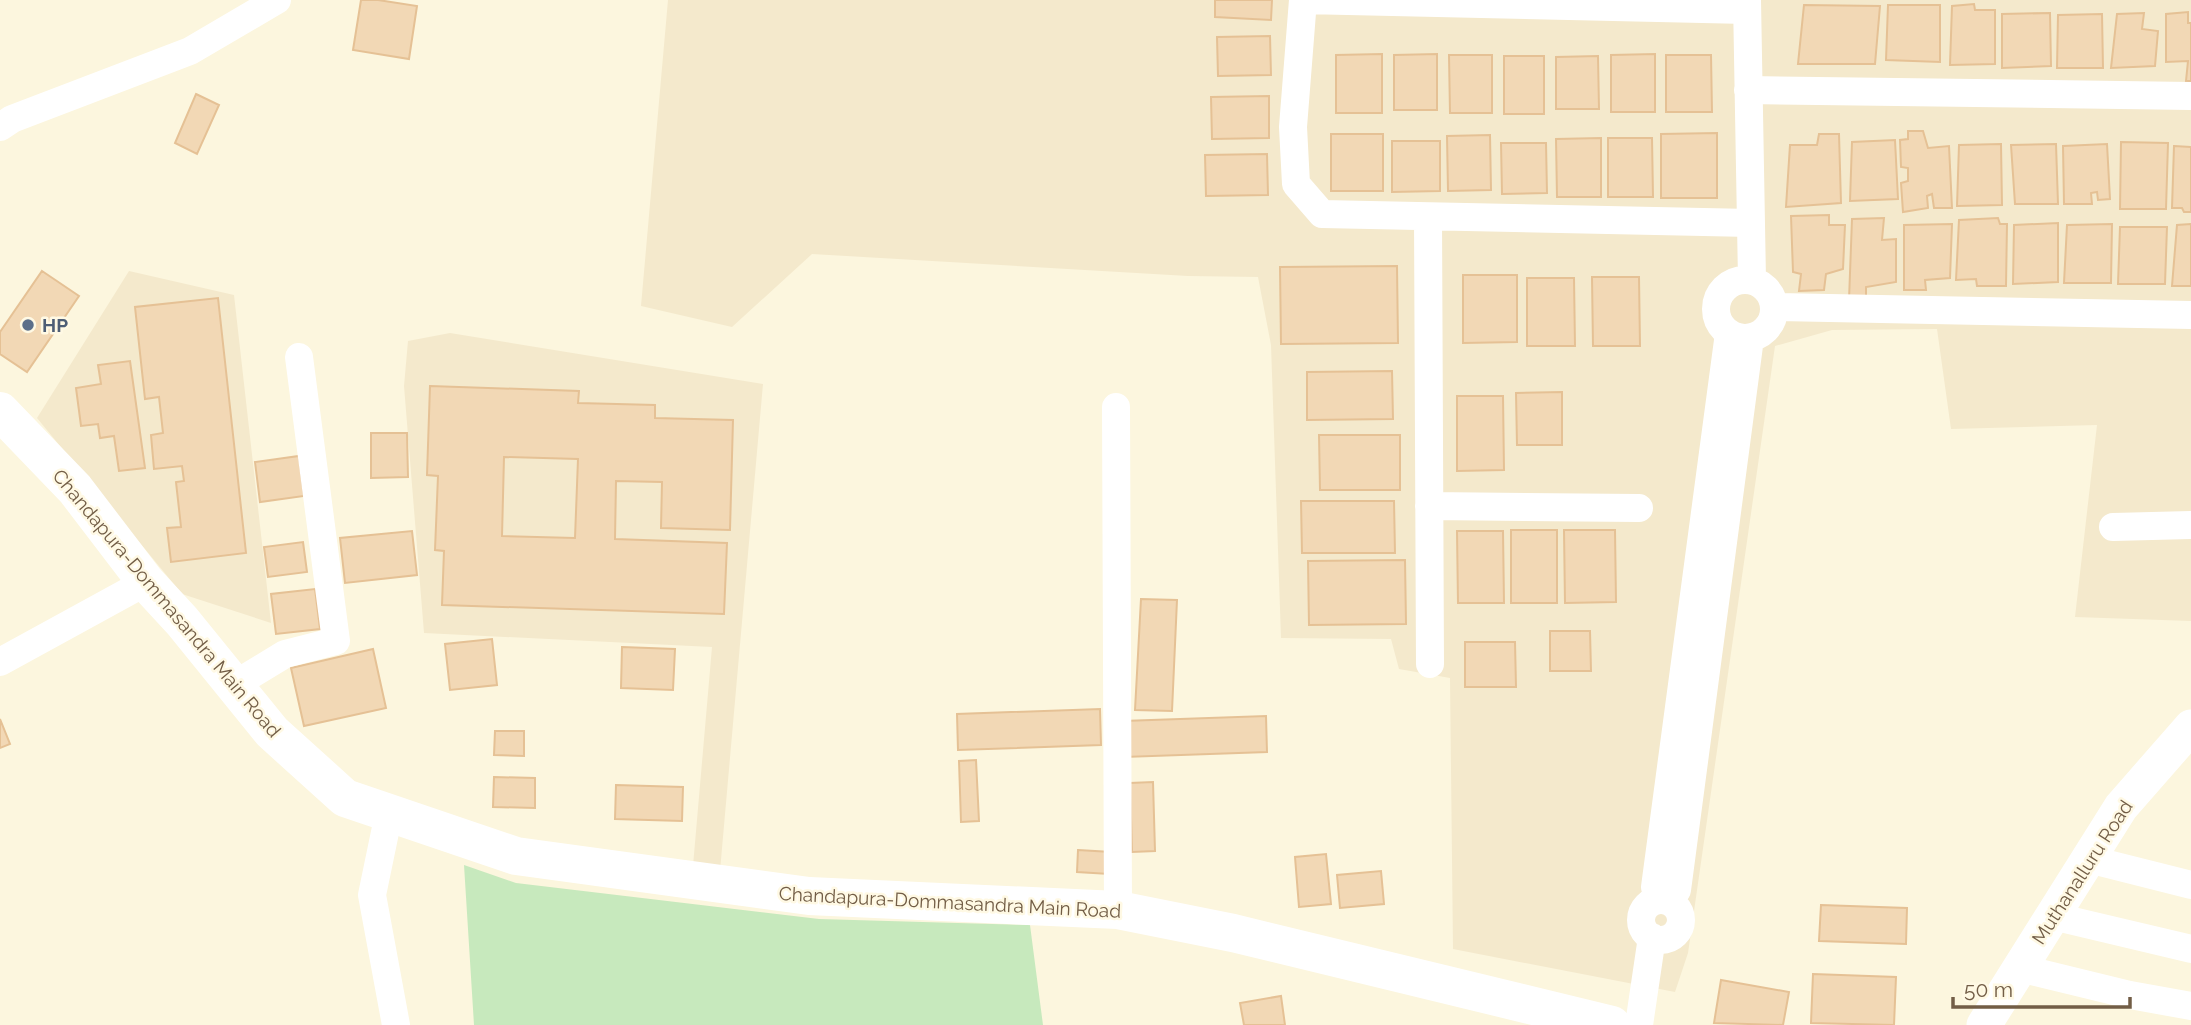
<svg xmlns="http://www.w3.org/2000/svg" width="2191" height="1025" font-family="Raleway,sans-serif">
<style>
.residential{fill:#f4e9cc}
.green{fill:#c7e9bd}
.building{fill:#f2d8b5;stroke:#e5c195;stroke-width:2;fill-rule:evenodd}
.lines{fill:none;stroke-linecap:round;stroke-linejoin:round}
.minor{stroke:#fff;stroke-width:28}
.tertiary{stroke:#fff;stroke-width:35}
.secondary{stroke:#fff;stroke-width:38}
.service-dot{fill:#5c6f8a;stroke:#fff9e4;stroke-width:2.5}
.labels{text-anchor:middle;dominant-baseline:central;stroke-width:5;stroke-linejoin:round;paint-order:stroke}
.service-label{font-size:19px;font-weight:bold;fill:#4e5e75;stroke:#fff9e4;text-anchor:start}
.street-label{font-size:19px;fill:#725d46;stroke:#fff9e4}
</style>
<rect width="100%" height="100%" fill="#fcf6de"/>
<!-- residential -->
<path class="residential" d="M 668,0 L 2191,0 L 2191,621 L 2075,617 L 2097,425 L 1951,429 L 1937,329 L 1832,330 L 1775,346 L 1688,953 L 1675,992 L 1453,949 L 1450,678 L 1399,669 L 1391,639 L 1281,638 L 1271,345 L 1258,277 L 1188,276 L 812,254 L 732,327 L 641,306 Z
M 129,271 L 234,295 L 271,623 L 182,594 L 37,418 Z
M 450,333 L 763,384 L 720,871 L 693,866 L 712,647 L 424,633 L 404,386 L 408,341 Z"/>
<!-- green -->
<path class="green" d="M 464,865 L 516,883 L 819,919 L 1030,925 L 1043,1025 L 474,1025 Z"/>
<!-- building -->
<path class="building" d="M 361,0 L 378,0 L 417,6 L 409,59 L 353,50 Z
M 1215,0 L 1272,0 L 1271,20 L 1215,17 Z
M 1974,4 L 1975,10 L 1995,10 L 1995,64 L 1950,65 L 1952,6 Z
M 1804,5 L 1880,6 L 1875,64 L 1798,64 Z
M 1888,5 L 1940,5 L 1940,62 L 1886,60 Z
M 2188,12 L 2188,23 L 2191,23 L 2191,81 L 2186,81 L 2188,61 L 2166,62 L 2166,14 Z
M 2050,13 L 2051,66 L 2002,68 L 2002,14 Z
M 2144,13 L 2142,29 L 2158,31 L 2155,66 L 2111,68 L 2117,14 Z
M 2102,14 L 2103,68 L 2057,68 L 2058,15 Z
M 1270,36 L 1271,75 L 1218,76 L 1217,37 Z
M 1382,54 L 1382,113 L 1336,113 L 1336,55 Z
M 1437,54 L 1437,110 L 1394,110 L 1394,55 Z
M 1655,54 L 1655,112 L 1611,112 L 1611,55 Z
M 1449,55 L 1492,55 L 1492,113 L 1450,113 Z
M 1666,55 L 1711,55 L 1712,112 L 1666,112 Z
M 1504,56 L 1544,56 L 1544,114 L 1504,114 Z
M 1598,56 L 1599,109 L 1556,109 L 1556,57 Z
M 196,94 L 219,105 L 197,154 L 175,143 Z
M 1269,96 L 1269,138 L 1212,139 L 1211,97 Z
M 1908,131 L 1923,131 L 1928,148 L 1949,146 L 1952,208 L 1934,208 L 1932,194 L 1927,196 L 1928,208 L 1903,212 L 1901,183 L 1908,181 L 1908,168 L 1901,167 L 1900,140 L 1908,139 Z
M 1717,133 L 1717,198 L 1661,198 L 1661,134 Z
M 1331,134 L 1383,134 L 1383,191 L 1331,191 Z
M 1819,134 L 1839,134 L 1841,203 L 1786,207 L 1790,145 L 1817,145 Z
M 1490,135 L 1491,190 L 1448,191 L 1447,136 Z
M 1601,138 L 1601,197 L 1557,197 L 1556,139 Z
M 1608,138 L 1652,138 L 1653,197 L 1608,197 Z
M 1895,140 L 1898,199 L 1850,201 L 1852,142 Z
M 1392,141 L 1440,141 L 1440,191 L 1392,192 Z
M 2121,142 L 2168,143 L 2166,209 L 2120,209 Z
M 1501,143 L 1546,143 L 1547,193 L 1502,194 Z
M 2001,144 L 2002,205 L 1957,206 L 1959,145 Z
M 2056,144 L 2058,204 L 2015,204 L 2011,145 Z
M 2107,144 L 2110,199 L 2098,200 L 2097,192 L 2091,193 L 2092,204 L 2064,204 L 2063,146 Z
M 2174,146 L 2191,147 L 2191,212 L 2184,212 L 2182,208 L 2172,208 Z
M 1267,154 L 1268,195 L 1206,196 L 1205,155 Z
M 1829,215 L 1829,225 L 1845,225 L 1843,269 L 1826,274 L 1824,290 L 1799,291 L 1801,274 L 1793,272 L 1791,216 Z
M 1884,218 L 1882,240 L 1896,239 L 1896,282 L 1866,287 L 1866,298 L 1849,300 L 1852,219 Z
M 1998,218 L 2000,224 L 2007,224 L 2006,286 L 1977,286 L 1976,279 L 1956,280 L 1959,220 Z
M 2058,223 L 2058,282 L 2013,284 L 2014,225 Z
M 1952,224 L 1950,278 L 1925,280 L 1926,290 L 1904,290 L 1904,225 Z
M 2112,224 L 2111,283 L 2064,283 L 2067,225 Z
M 2191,224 L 2191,286 L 2172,286 L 2177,225 Z
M 2120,227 L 2167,227 L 2165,284 L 2118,284 Z
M 1397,266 L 1398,343 L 1281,344 L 1280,267 Z
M 42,271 L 79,296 L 27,372 L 0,354 L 0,332 Z
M 1463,275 L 1517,275 L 1517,342 L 1463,343 Z
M 1592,277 L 1639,277 L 1640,346 L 1593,346 Z
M 1527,278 L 1574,278 L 1575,346 L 1527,346 Z
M 218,298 L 246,553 L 171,562 L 167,528 L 181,527 L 176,482 L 184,481 L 182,466 L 154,469 L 151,435 L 163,433 L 159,397 L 145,399 L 135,307 Z
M 130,361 L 145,468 L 119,471 L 114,436 L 100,438 L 98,424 L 81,426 L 76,388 L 101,384 L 98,365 Z
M 1392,371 L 1393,419 L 1307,420 L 1307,372 Z
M 430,386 L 579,391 L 578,403 L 655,405 L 655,418 L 733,420 L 730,530 L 661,528 L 662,482 L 616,481 L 615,539 L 727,543 L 724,614 L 442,605 L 444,551 L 435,550 L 438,476 L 427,475 ZM 504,457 L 578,459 L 575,538 L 502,536 Z
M 1562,392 L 1562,445 L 1517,445 L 1516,393 Z
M 1457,396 L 1503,396 L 1504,470 L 1457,471 Z
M 371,433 L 407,433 L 408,477 L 371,478 Z
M 1319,435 L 1400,435 L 1400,490 L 1320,490 Z
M 299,456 L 304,496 L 260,502 L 255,462 Z
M 1301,501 L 1394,501 L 1395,553 L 1302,553 Z
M 1511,530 L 1557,530 L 1557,603 L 1511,603 Z
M 1564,530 L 1615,530 L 1616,602 L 1565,603 Z
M 412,531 L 417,575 L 345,583 L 340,538 Z
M 1457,531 L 1503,531 L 1504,603 L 1458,603 Z
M 303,542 L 307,572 L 268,577 L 264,547 Z
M 1405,560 L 1406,624 L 1309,625 L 1308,561 Z
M 315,589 L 320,629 L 276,634 L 271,594 Z
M 1141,599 L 1177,600 L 1172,711 L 1135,710 Z
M 1550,631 L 1590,631 L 1591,671 L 1550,671 Z
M 492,639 L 497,685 L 450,690 L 445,644 Z
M 1465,642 L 1515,642 L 1516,687 L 1465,687 Z
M 622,647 L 675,649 L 673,690 L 621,688 Z
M 373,649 L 386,708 L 304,726 L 291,668 Z
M 1100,709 L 1101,745 L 958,750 L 957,714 Z
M 1266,716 L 1267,752 L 1124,757 L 1123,721 Z
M 0,719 L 10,744 L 0,748 Z
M 495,731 L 524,731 L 524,756 L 494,755 Z
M 976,760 L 979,821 L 961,822 L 959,761 Z
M 494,777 L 535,778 L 535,808 L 493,807 Z
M 1153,782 L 1155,851 L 1132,852 L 1130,783 Z
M 616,785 L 683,787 L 682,821 L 615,819 Z
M 1078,850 L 1111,852 L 1109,874 L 1077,872 Z
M 1326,854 L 1331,904 L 1299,907 L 1295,857 Z
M 1381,871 L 1384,904 L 1340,908 L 1337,875 Z
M 1821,905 L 1907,908 L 1906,944 L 1819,941 Z
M 1813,974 L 1896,977 L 1894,1025 L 1811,1023 Z
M 1721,980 L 1789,992 L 1783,1025 L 1714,1023 Z
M 1281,996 L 1285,1025 L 1244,1025 L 1240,1003 Z"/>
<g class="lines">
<!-- minor -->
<path class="minor" d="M 1303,0 L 1293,127 L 1296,184 L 1322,214 L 1751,223
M 1303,0 L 1747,10
M 1747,0 L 1752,280
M 1748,90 L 2191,96
M 0,127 L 12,119 L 190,51 L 277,0
M 1428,217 L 1430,664
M1716 309a29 29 0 1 1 58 0a29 29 0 1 1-58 0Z
M 1775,307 L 2191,315
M 1116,407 L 1118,910
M 1429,506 L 1639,508
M 2113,527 L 2191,525
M 0,662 L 146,582
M 234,685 L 285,654 L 336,641 L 299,357
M 389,813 L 372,895 L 396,1025
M 2088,859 L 2191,885
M 1658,900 L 1655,887 L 1729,333
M1641 920a20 20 0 1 1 40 0a20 20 0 1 1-40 0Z
M 1670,901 L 1677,890 L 1750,338
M 2052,916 L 2191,949
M 2019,968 L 2130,995 L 2191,1006
M 1639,1025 L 1652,937"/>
<!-- tertiary -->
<path class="tertiary" d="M 1984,1025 L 2121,807 L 2191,727"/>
<!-- secondary -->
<path class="secondary" d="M 0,411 L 75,489 L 146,582 L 182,621 L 272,732 L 345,798 L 516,856 L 809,896 L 1118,910 L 1233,933 L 1612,1025"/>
</g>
<!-- markers -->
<circle class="service-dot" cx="28" cy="325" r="7"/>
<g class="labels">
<!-- service labels -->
<g class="service-label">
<text x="42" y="325">HP</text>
</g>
<!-- street labels -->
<g class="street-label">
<text transform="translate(167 603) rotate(50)">Chandapura-Dommasandra Main Road</text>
<text transform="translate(2082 872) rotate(-57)">Muthanalluru Road</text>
<text transform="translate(950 902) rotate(3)">Chandapura-Dommasandra Main Road</text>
</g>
</g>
<!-- scale -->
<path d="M1953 997v10h177v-10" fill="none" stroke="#725d46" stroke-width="3.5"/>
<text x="1964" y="997" font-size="21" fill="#725d46" stroke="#fff9e4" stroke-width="5" paint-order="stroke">50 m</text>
</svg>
